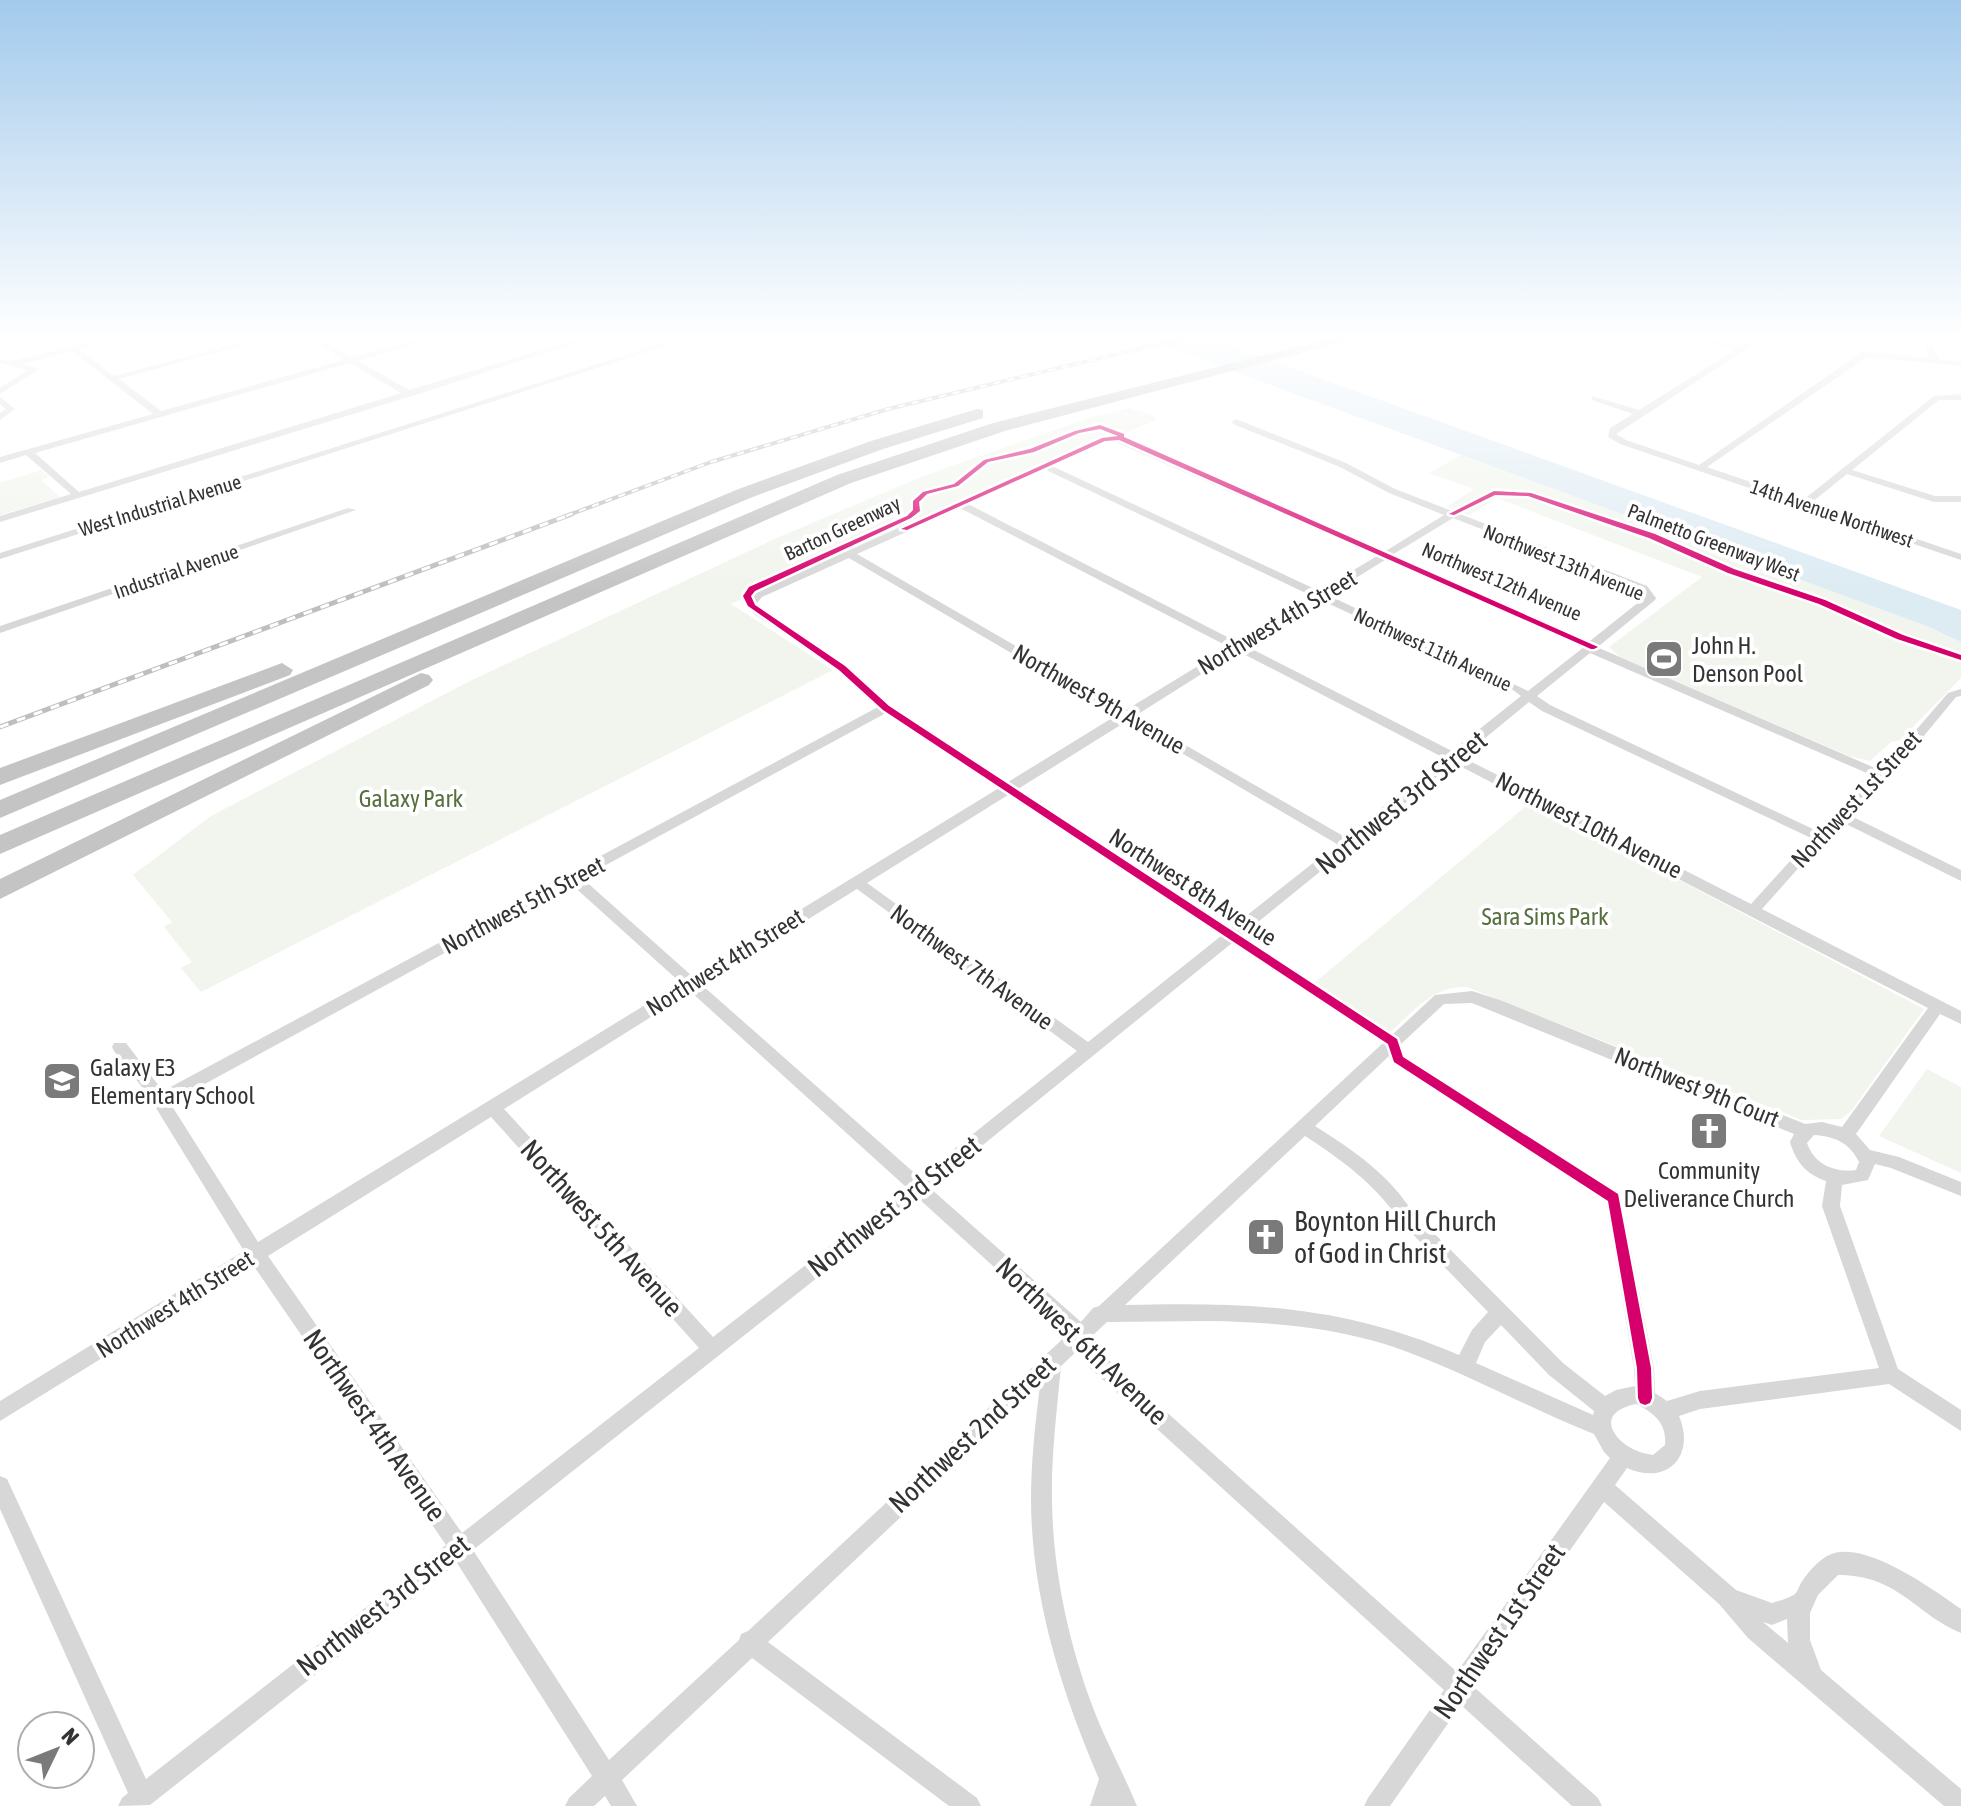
<svg xmlns="http://www.w3.org/2000/svg" width="1961" height="1806" font-family="'Asap Condensed',sans-serif">
<style>
.green{fill:#f1f5ed}
.water{fill:#ddebf3}
.lines{fill:none;stroke-linecap:round;stroke-linejoin:round}
.street{fill:#d7d7d7;fill-rule:evenodd}
.highway{fill:#c4c4c4;fill-rule:evenodd}
.rail-far1-casing{stroke:#bebebe;stroke-width:4}
.rail-casing{stroke:#bebebe;stroke-width:5}
.rail-far1{stroke:#fff;stroke-width:2;stroke-dasharray:7;stroke-linecap:butt}
.rail{stroke:#fff;stroke-width:3;stroke-dasharray:9;stroke-linecap:butt}
.cycleway-casing{stroke:#fff;stroke-width:5}
.cycleway{fill:#d6006c;fill-rule:evenodd}
.labels{text-anchor:middle;dominant-baseline:central;stroke-width:8;stroke-linejoin:round;paint-order:stroke}
.far-street-label{font-size:20px;fill:#333;stroke:#fff}
.street-label{font-size:24px;fill:#333;stroke:#fff}
.poi-label{font-size:24px;fill:#333;stroke:#fff;text-anchor:start}
.park-label{font-size:24px;fill:#56703f;stroke:#fff}
.near-street-label{font-size:28px;fill:#333;stroke:#fff}
.near-poi-label{font-size:28px;fill:#333;stroke:#fff;text-anchor:start}
</style>
<rect width="100%" height="100%" fill="#fff"/>
<!-- green -->
<path class="green" d="M 1129,408 L 1151,414 L 1156,420 L 1118,436 L 1101,437 L 731,604 L 833,670 L 201,992 L 181,968 L 192,962 L 164,927 L 172,922 L 133,875 L 211,816 L 470,681 L 779,537 L 926,475 L 1089,418 Z
M 1461,455 L 1929,627 L 1961,642 L 1961,678 L 1900,740 L 1891,742 L 1870,761 L 1849,756 L 1620,657 L 1609,647 L 1702,577 L 1497,498 L 1469,515 L 1447,507 L 1474,489 L 1429,473 Z
M 41,470 L 49,477 L 41,480 L 60,497 L 0,515 L 0,483 Z
M 1531,802 L 1924,1009 L 1852,1110 L 1841,1119 L 1802,1120 L 1467,987 C 1433,985 1414,1011 1389,1033 L 1313,984 Z
M 1927,1069 L 1961,1087 L 1961,1173 L 1879,1136 Z"/>
<!-- water -->
<path class="water" d="M 1143,338 L 1209,338 L 1961,610 L 1961,642 L 1929,627 Z"/>
<g class="lines">
<!-- street -->
<path class="street" d="M 108,338 L 120,338 L 79,349 L 114,376 L 258,338 L 270,338 L 119,379 L 161,411 L 344,360 L 309,338 L 318,338 L 352,357 L 421,338 L 433,338 L 358,361 L 409,390 L 581,338 L 592,338 L 412,396 L 0,522 L 0,516 L 71,494 L 26,455 L 0,463 L 0,457 L 153,414 L 72,351 L 22,364 L 39,369 L 0,394 L 0,388 L 28,370 L 0,363 L 0,359 L 12,361 ZM 350,363 L 401,393 L 79,492 L 35,453 Z
M 680,338 L 691,338 L 0,559 L 0,553 Z
M 1697,338 L 1709,338 L 1740,346 L 1754,338 L 1763,338 L 1616,434 L 1626,440 L 1699,465 L 1862,352 L 1929,358 L 1923,338 L 1931,338 L 1938,359 L 1961,362 L 1961,366 L 1867,357 L 1707,467 L 1803,500 L 1934,396 L 1961,394 L 1961,400 L 1939,400 L 1852,470 L 1935,496 L 1961,496 L 1961,502 L 1934,502 L 1847,474 L 1811,503 L 1961,554 L 1961,560 L 1620,444 L 1608,437 L 1610,428 L 1633,414 L 1592,400 L 1592,396 L 1639,410 L 1735,350 Z
M 0,397 L 15,409 L 0,420 L 0,413 L 6,409 L 0,404 Z
M 1236,419 L 1346,463 L 1395,489 L 1647,586 L 1656,598 L 1655,600 L 1599,646 L 1599,648 L 1875,768 L 1892,749 L 1910,737 L 1948,693 L 1961,689 L 1961,696 L 1956,697 L 1918,743 L 1900,755 L 1847,814 L 1961,870 L 1961,881 L 1840,821 L 1762,909 L 1961,1011 L 1961,1024 L 1940,1014 L 1856,1134 L 1870,1150 L 1899,1157 L 1961,1182 L 1961,1196 L 1891,1168 L 1875,1164 L 1868,1180 L 1842,1185 L 1840,1206 L 1898,1369 L 1961,1410 L 1961,1431 L 1889,1384 L 1700,1409 L 1679,1416 C 1696,1456 1667,1486 1627,1468 L 1615,1485 L 1736,1590 L 1772,1603 C 1778,1601 1790,1598 1795,1594 C 1798,1591 1799,1586 1801,1583 C 1807,1573 1817,1562 1827,1556 C 1861,1536 1934,1590 1961,1609 L 1961,1633 C 1914,1613 1898,1575 1838,1575 L 1818,1595 L 1810,1613 L 1810,1640 L 1821,1670 L 1961,1789 L 1961,1806 L 1944,1806 L 1748,1638 L 1719,1604 L 1604,1502 L 1474,1687 L 1598,1798 L 1602,1806 L 1572,1806 L 1461,1705 L 1390,1806 L 1364,1806 L 1368,1798 L 1444,1690 L 1090,1368 L 1078,1350 L 1061,1366 C 1057,1410 1051,1456 1052,1501 C 1053,1570 1068,1640 1092,1705 C 1105,1740 1123,1772 1137,1806 L 1090,1806 L 1099,1779 C 1061,1690 1032,1599 1031,1502 C 1031,1463 1035,1424 1040,1386 L 768,1642 L 977,1798 L 981,1806 L 949,1806 L 752,1658 L 622,1780 L 637,1806 L 611,1806 L 605,1796 L 594,1806 L 565,1806 L 569,1798 L 592,1776 L 457,1563 L 150,1805 L 118,1806 L 122,1798 L 128,1793 L 0,1509 L 0,1476 L 7,1479 L 146,1779 L 446,1545 L 253,1265 L 0,1421 L 0,1401 L 244,1251 L 148,1095 L 114,1051 L 112,1047 L 114,1043 L 126,1043 L 163,1091 L 878,707 L 838,670 L 754,614 L 746,603 L 754,593 L 1101,437 L 1117,436 L 1384,552 L 1444,515 L 1389,493 L 1340,467 L 1233,424 L 1232,422 ZM 1106,441 L 1113,441 L 1377,556 L 1319,591 L 1052,466 ZM 1044,469 L 1312,596 L 1237,642 L 968,504 ZM 960,508 L 1229,647 L 1126,710 L 857,554 ZM 1453,518 L 1639,590 L 1645,597 L 1590,641 L 1392,555 ZM 849,558 L 1117,715 L 1008,782 L 890,705 L 846,666 L 762,610 L 757,603 L 762,597 ZM 1385,560 L 1584,647 L 1528,691 L 1328,595 ZM 1321,600 L 1513,690 L 1521,696 L 1452,751 L 1246,646 ZM 1238,651 L 1444,758 L 1345,837 L 1135,716 ZM 1590,653 L 1869,774 L 1817,831 L 1550,705 L 1537,696 ZM 1529,702 L 1542,711 L 1811,838 L 1751,904 L 1462,757 ZM 886,713 L 999,788 L 692,976 L 582,878 ZM 1127,721 L 1337,844 L 1231,928 L 1018,789 ZM 1454,763 L 1928,1008 L 1842,1127 L 1822,1122 L 1805,1124 L 1500,1000 L 1472,991 L 1435,995 L 1393,1034 L 1242,935 L 1348,849 L 1354,848 L 1355,844 ZM 1008,795 L 1221,936 L 1088,1042 L 867,883 ZM 571,884 L 681,983 L 258,1242 L 170,1103 ZM 857,889 L 1077,1051 L 919,1177 L 702,985 ZM 1232,943 L 1383,1043 L 1099,1306 L 1093,1308 L 1081,1322 L 930,1188 ZM 691,992 L 906,1187 L 713,1337 L 504,1109 ZM 1472,1003 L 1794,1134 L 1790,1142 C 1796,1162 1806,1174 1826,1181 L 1822,1206 L 1879,1368 L 1700,1391 L 1667,1401 L 1655,1393 L 1654,1368 L 1620,1193 L 1405,1056 L 1401,1044 L 1444,1004 ZM 1389,1056 L 1392,1063 L 1606,1202 L 1634,1368 L 1635,1386 L 1616,1390 L 1605,1396 L 1563,1363 L 1412,1211 C 1387,1173 1353,1150 1315,1126 ZM 491,1117 L 699,1348 L 462,1533 L 268,1256 ZM 1814,1135 C 1834,1136 1850,1143 1859,1162 L 1856,1170 C 1834,1173 1814,1164 1807,1143 ZM 1305,1136 C 1342,1160 1375,1184 1400,1221 L 1488,1312 L 1472,1330 L 1459,1355 C 1343,1305 1249,1302 1125,1305 ZM 918,1198 L 1068,1334 L 748,1631 L 741,1634 L 739,1640 L 609,1760 L 473,1550 ZM 1209,1321 C 1271,1322 1332,1327 1391,1346 C 1461,1370 1526,1407 1594,1434 L 1604,1452 L 1610,1458 L 1457,1672 L 1104,1356 L 1091,1337 L 1107,1322 ZM 1501,1325 L 1549,1375 L 1594,1411 L 1593,1415 L 1476,1363 L 1485,1342 ZM 1636,1404 C 1654,1413 1667,1423 1665,1445 L 1653,1455 C 1620,1452 1587,1414 1636,1404 ZM 1787,1619 L 1788,1643 L 1763,1622 L 1772,1625 Z
M 348,508 L 356,510 L 0,633 L 0,626 Z"/>
<!-- highway -->
<path class="highway" d="M 1332,338 L 1357,338 L 1005,431 L 851,483 L 0,854 L 0,835 L 837,475 L 993,423 Z
M 977,409 L 983,410 L 983,418 L 883,449 L 750,498 L 0,818 L 0,800 L 736,490 L 871,441 Z
M 282,663 L 293,670 L 290,675 L 0,785 L 0,768 Z
M 421,673 L 429,675 L 433,680 L 429,685 L 0,899 L 0,879 Z"/>
<defs>
<path id="rail-far1" d="M 566,516 L 711,462 L 888,409 L 1184,338"/>
<path id="rail" d="M 0,727 L 572,514"/>
</defs>
<!-- rail-far1 casing -->
<use href="#rail-far1" class="rail-far1-casing"/>
<!-- rail casing -->
<use href="#rail" class="rail-casing"/>
<!-- rail-far1 -->
<use href="#rail-far1" class="rail-far1"/>
<!-- rail -->
<use href="#rail" class="rail"/>
<defs>
<path id="cycleway" d="M 1100,425 L 1124,434 L 1124,437 L 1598,647 L 1594,649 L 1591,649 L 1119,440 L 1105,441 L 907,530 L 901,529 L 1102,438 L 1118,436 L 1100,429 L 1079,433 L 1034,452 L 988,462 L 958,486 L 927,494 L 919,502 L 920,511 L 911,518 L 755,591 L 751,596 L 755,605 L 845,666 L 889,706 L 1397,1039 L 1403,1057 L 1618,1194 L 1651,1368 L 1652,1398 L 1650,1403 L 1645,1405 L 1640,1403 L 1638,1398 L 1637,1368 L 1608,1201 L 1394,1062 L 1388,1044 L 883,710 L 839,670 L 748,606 L 743,596 L 749,587 L 907,516 L 913,510 L 913,501 L 923,492 L 954,484 L 984,460 L 1030,449 L 1075,431 Z
M 1494,491 L 1531,493 L 1655,534 L 1734,569 L 1825,600 L 1903,635 L 1961,655 L 1961,660 L 1897,639 L 1819,604 L 1728,573 L 1649,538 L 1528,496 L 1495,495 L 1454,515 L 1449,514 Z"/>
</defs>
<!-- cycleway casing -->
<use href="#cycleway" class="cycleway-casing"/>
<!-- cycleway -->
<use href="#cycleway" class="cycleway"/>
</g>
<!-- sky -->
<linearGradient id="sky" x2="0" y2="1"><stop stop-color="#a3caec"/><stop offset="0.57" stop-color="#fff"/><stop offset="1" stop-color="#fff" stop-opacity="0"/></linearGradient>
<rect width="1961" height="591" fill="url(#sky)"/>
<!-- icons -->
<defs>
<symbol id="stadium-square" viewBox="-11 -11 22 22"><rect x="-9" y="-9" width="18" height="18" rx="4" fill="#7a7a7a" stroke="#fff"/><path d="M0-5a6.5 5 0 1 0 0 10a6.5 5 0 1 0 0-10ZM-3.5-1.8h7v3.6h-7Z" fill="#fff"/></symbol>
<symbol id="school-square" viewBox="-11 -11 22 22"><rect x="-9" y="-9" width="18" height="18" rx="4" fill="#7a7a7a" stroke="#fff"/><path d="M0-5L7-2L0 1L-7-2ZM-4 1L0 2.5L4 1V4Q0 6-4 4Z" fill="#fff"/></symbol>
<symbol id="church-square" viewBox="-11 -11 22 22"><rect x="-9" y="-9" width="18" height="18" rx="4" fill="#7a7a7a" stroke="#fff"/><path d="M-1.2-6h2.4v3.5h3.3v2.4h-3.3V6h-2.4V-.1h-3.3v-2.4h3.3Z" fill="#fff"/></symbol>
</defs>
<g fill-rule="evenodd">
<use href="#stadium-square" x="1642" y="637" width="44" height="44"/>
<use href="#school-square" x="40" y="1059" width="44" height="44"/>
<use href="#church-square" x="1687" y="1109" width="44" height="44"/>
<use href="#church-square" x="1244" y="1215" width="44" height="44"/>
</g>
<g class="labels">
<!-- far-street labels -->
<g class="far-street-label">
<text transform="translate(160 505) rotate(-17)">West Industrial Avenue</text>
<text transform="translate(1832 513) rotate(19)">14th Avenue Northwest</text>
<text transform="translate(842 528) rotate(-25)">Barton Greenway</text>
<text transform="translate(1714 542) rotate(21)">Palmetto Greenway West</text>
<text transform="translate(1564 562) rotate(22)">Northwest 13th Avenue</text>
<text transform="translate(176 571) rotate(-19)">Industrial Avenue</text>
<text transform="translate(1502 581) rotate(23)">Northwest 12th Avenue</text>
<text transform="translate(1433 649) rotate(25)">Northwest 11th Avenue</text>
</g>
<!-- street labels -->
<g class="street-label">
<text transform="translate(1277 622) rotate(-31)">Northwest 4th Street</text>
<text transform="translate(1099 699) rotate(30)">Northwest 9th Avenue</text>
<text transform="translate(1856 799) rotate(-47)">Northwest 1st Street</text>
<text transform="translate(1589 825) rotate(27)">Northwest 10th Avenue</text>
<text transform="translate(1193 887) rotate(33)">Northwest 8th Avenue</text>
<text transform="translate(523 905) rotate(-28)">Northwest 5th Street</text>
<text transform="translate(725 962) rotate(-32)">Northwest 4th Street</text>
<text transform="translate(972 967) rotate(36)">Northwest 7th Avenue</text>
<text transform="translate(1697 1087) rotate(22)">Northwest 9th Court</text>
<text transform="translate(175 1304) rotate(-32)">Northwest 4th Street</text>
</g>
<!-- poi labels -->
<g class="poi-label">
<text x="1692" y="645">John H.<tspan x="1692" dy="28">Denson Pool</tspan></text>
<text x="90" y="1067">Galaxy E3<tspan x="90" dy="28">Elementary School</tspan></text>
<text x="1709" y="1170" text-anchor="middle">Community<tspan x="1709" dy="28">Deliverance Church</tspan></text>
</g>
<!-- park labels -->
<g class="park-label">
<text x="411" y="798">Galaxy Park</text>
<text x="1545" y="916">Sara Sims Park</text>
</g>
<!-- near-street labels -->
<g class="near-street-label">
<text transform="translate(1401 802) rotate(-39)">Northwest 3rd Street</text>
<text transform="translate(894 1206) rotate(-38)">Northwest 3rd Street</text>
<text transform="translate(602 1228) rotate(48)">Northwest 5th Avenue</text>
<text transform="translate(1082 1341) rotate(44)">Northwest 6th Avenue</text>
<text transform="translate(375 1425) rotate(55)">Northwest 4th Avenue</text>
<text transform="translate(972 1434) rotate(-43)">Northwest 2nd Street</text>
<text transform="translate(383 1605) rotate(-38)">Northwest 3rd Street</text>
<text transform="translate(1499 1631) rotate(-55)">Northwest 1st Street</text>
</g>
<!-- near-poi labels -->
<g class="near-poi-label">
<text x="1294" y="1221">Boynton Hill Church<tspan x="1294" dy="32">of God in Christ</tspan></text>
</g>
</g>
<!-- north arrow -->
<g transform="translate(56 1750) rotate(47)"><circle r="38" fill="#ffffff" stroke="#adadad" stroke-width="2"/>
<path d="M0-6L14 30L0 20L-14 30Z" fill="#7a7a7a"/>
<text y="-12" font-size="22" font-weight="bold" text-anchor="middle" fill="#333333">N</text>
</g>
</svg>
